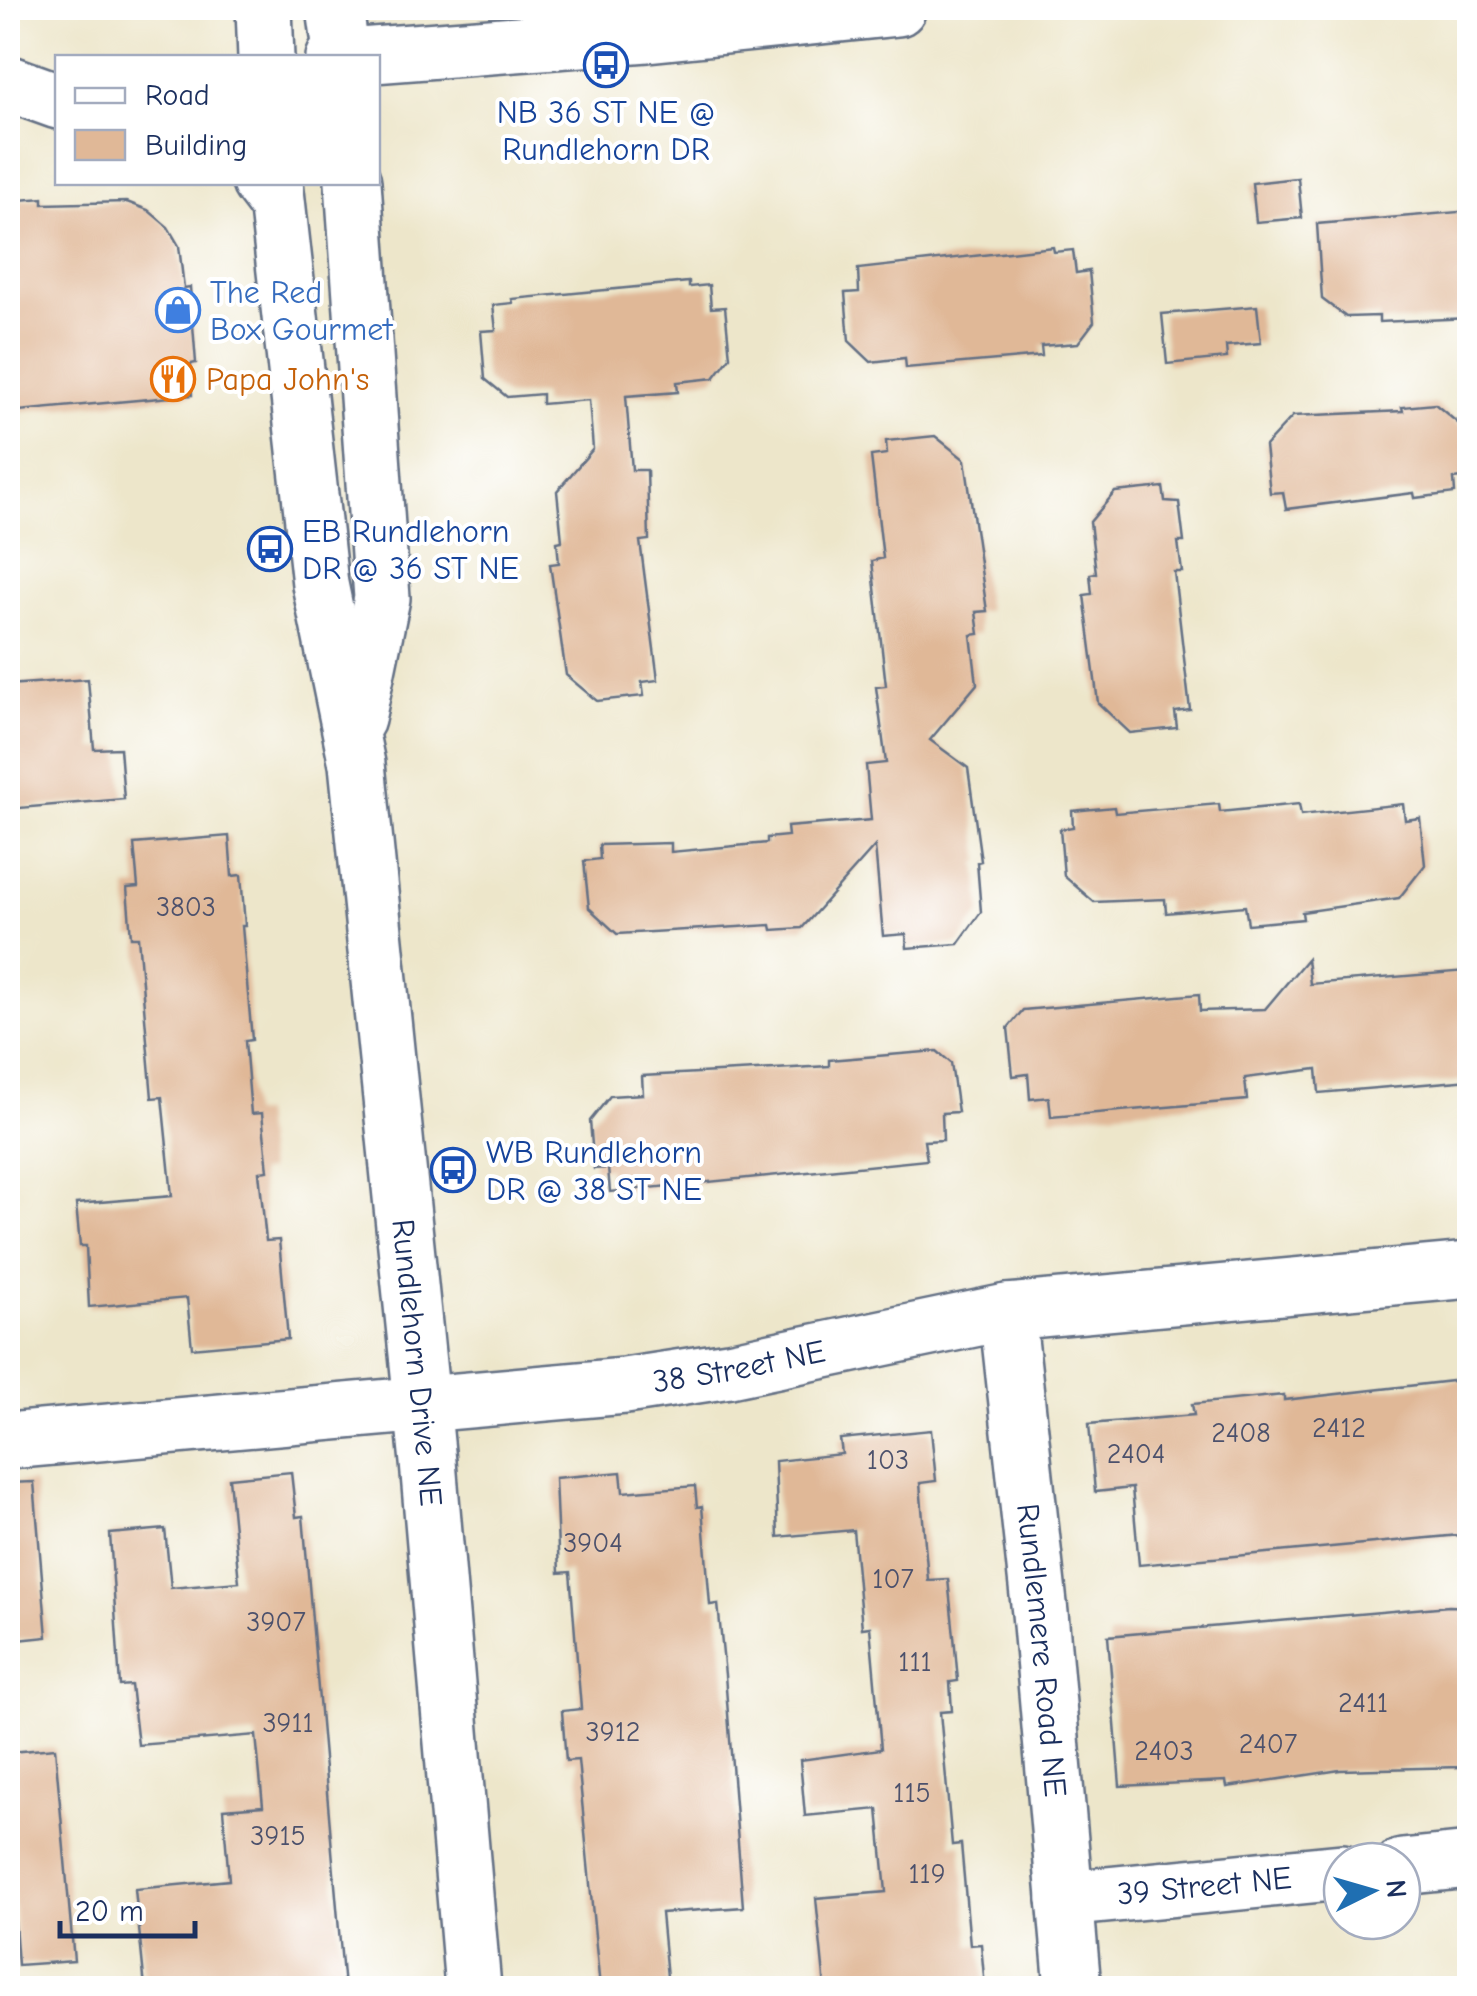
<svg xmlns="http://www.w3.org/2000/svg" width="1477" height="1996" font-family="'Comic Neue',sans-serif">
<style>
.building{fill:#e0b897}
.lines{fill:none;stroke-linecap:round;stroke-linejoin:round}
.minor-casing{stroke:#646f84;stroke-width:60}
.major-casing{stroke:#646f84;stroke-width:60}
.minor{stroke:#fff;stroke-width:55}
.major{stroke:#fff;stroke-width:55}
.labels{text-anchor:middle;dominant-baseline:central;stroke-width:8;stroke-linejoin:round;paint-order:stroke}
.number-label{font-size:28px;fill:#4c516c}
.transit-label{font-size:32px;fill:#164399;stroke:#fff;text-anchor:start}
.shop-label{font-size:32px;fill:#366cbe;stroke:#fff;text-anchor:start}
.food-label{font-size:32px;fill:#c56008;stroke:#fff;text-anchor:start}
.street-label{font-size:32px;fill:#1b2f5e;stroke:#fff}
</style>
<rect width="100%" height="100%" fill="#fff"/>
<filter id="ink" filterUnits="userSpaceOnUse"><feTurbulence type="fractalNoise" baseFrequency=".01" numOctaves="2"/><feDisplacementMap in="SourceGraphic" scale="20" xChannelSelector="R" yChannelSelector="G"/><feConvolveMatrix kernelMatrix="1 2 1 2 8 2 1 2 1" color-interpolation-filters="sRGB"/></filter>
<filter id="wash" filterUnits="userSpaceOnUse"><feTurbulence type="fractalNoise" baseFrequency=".0048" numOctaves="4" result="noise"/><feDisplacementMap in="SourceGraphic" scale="40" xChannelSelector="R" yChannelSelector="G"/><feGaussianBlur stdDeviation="2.25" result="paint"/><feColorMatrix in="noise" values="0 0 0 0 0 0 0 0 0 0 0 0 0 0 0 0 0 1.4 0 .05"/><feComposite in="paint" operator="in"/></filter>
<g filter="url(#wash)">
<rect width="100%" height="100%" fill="#ede6ca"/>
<g id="blocks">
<!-- building -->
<path class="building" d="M 1298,178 L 1302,218 L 1256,222 L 1252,183 Z
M 43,198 L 43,204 L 127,202 L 148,210 L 168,227 L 179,246 L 184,288 L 190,287 L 196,363 L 191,364 L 192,395 L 8,412 L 8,201 Z
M 1470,211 L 1470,318 L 1379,322 L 1379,316 L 1346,317 L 1322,299 L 1317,224 Z
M 1053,247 L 1054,252 L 1073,250 L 1076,273 L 1089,271 L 1094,322 L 1078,343 L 1041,346 L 1042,356 L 906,368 L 905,358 L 871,362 L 849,341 L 845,293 L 859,292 L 858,269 Z
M 689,282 L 689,287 L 709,285 L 711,308 L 725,307 L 730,357 L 714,378 L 677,382 L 678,392 L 626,396 L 632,470 L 647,470 L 649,540 L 640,541 L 658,680 L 642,682 L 644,696 L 597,701 L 566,675 L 550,564 L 559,563 L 557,542 L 562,541 L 557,491 L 593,449 L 589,400 L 542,404 L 542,394 L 507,397 L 485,379 L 481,331 L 496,330 L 493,305 L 513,303 L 512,299 Z
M 1257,306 L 1261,343 L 1226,346 L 1227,358 L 1167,364 L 1162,314 Z
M 1435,404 L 1465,429 L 1470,477 L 1454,479 L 1455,493 L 1415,498 L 1414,493 L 1286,509 L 1283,492 L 1270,493 L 1265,446 L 1293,416 L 1403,411 L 1402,407 Z
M 935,436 L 965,460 L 987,611 L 976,612 L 979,634 L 971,635 L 977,684 L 930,740 L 968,768 L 981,861 L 977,862 L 981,912 L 958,944 L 907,948 L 906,934 L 883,936 L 875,846 L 802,928 L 772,930 L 771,925 L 617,934 L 589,908 L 584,861 L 600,859 L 599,845 L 671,843 L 671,852 L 767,843 L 767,838 L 788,836 L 787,827 L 871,820 L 866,765 L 886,763 L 876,687 L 886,686 L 872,561 L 883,558 L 871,456 L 887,454 L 886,441 Z
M 1163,487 L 1165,501 L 1179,502 L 1184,542 L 1178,542 L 1182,572 L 1174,572 L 1190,710 L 1175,712 L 1177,728 L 1130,733 L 1098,703 L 1084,595 L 1092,594 L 1090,574 L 1096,573 L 1090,522 L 1115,492 Z
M 88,679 L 94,749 L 120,748 L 124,799 L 8,809 L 8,685 Z
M 1219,804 L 1220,812 L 1299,804 L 1301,815 L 1403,804 L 1405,820 L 1420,818 L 1425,865 L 1399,898 L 1302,912 L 1303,919 L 1248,924 L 1245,906 L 1166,913 L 1165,899 L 1094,902 L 1064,876 L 1060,829 L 1073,827 L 1072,811 L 1114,807 L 1115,813 Z
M 229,836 L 232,876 L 241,875 L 245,926 L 242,926 L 252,1040 L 245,1041 L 251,1114 L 262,1113 L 268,1171 L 259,1172 L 266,1241 L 279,1240 L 288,1339 L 192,1348 L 187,1298 L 89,1307 L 86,1246 L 80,1246 L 76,1204 L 172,1196 L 162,1097 L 152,1098 L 138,937 L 131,937 L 127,888 L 138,887 L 134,844 Z
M 1307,959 L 1310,984 L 1466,971 L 1470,1080 L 1319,1093 L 1317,1069 L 1245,1078 L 1247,1100 L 1051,1117 L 1049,1097 L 1030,1099 L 1028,1074 L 1013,1076 L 1008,1028 L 1023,1010 L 1199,994 L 1200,1011 L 1265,1009 Z
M 937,1051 L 951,1063 L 958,1112 L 942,1113 L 943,1140 L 924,1141 L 927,1160 L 610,1192 L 608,1168 L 594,1169 L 590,1121 L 610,1096 L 643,1094 L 642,1076 L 829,1066 L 829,1060 Z
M 1470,1379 L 1470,1534 L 1139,1565 L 1132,1488 L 1095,1492 L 1089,1424 L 1194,1415 L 1192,1404 L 1284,1395 L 1284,1400 Z
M 931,1430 L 936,1481 L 920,1483 L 928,1580 L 948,1579 L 954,1636 L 958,1681 L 950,1682 L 952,1711 L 940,1712 L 952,1845 L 961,1844 L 970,1945 L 981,1944 L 985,1988 L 825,1988 L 816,1898 L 886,1892 L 878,1809 L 805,1816 L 800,1760 L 881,1749 L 870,1627 L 862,1628 L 853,1530 L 778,1537 L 775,1461 L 842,1454 L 840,1439 Z
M 291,1472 L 296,1517 L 303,1516 L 344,1988 L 145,1988 L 135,1889 L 229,1880 L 223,1809 L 263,1806 L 256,1735 L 138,1745 L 131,1685 L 120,1686 L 110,1534 L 165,1529 L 171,1588 L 239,1582 L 229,1478 Z
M 621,1472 L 623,1492 L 695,1486 L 697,1507 L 702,1506 L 710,1605 L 718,1604 L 725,1675 L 743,1907 L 661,1913 L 668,1988 L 600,1988 L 578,1760 L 566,1761 L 562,1711 L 581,1709 L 570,1572 L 559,1573 L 555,1478 Z
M 34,1482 L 47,1637 L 8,1641 L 8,1483 Z
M 1449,1606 L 1470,1607 L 1470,1760 L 1461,1760 L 1461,1767 L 1340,1770 L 1227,1787 L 1226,1781 L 1120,1786 L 1108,1636 Z
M 55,1748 L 74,1961 L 18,1965 L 8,1824 L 8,1804 L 14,1803 L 10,1752 Z"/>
</g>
</g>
<g filter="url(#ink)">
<use href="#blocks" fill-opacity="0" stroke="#646f84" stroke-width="2.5"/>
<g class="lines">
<defs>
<g id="minor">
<path d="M 264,8 L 266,58"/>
<path d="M 335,8 L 342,58"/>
<path id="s1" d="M 275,182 L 320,584 L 357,764 L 428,1462 L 473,1988"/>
<path d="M 353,182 L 382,598 L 357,719"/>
<path id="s2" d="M 1007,1312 L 1040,1613 L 1073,1988"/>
<path id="s3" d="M 8,1441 L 625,1386 L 729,1370 L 1007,1312 L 1470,1270"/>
<path d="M 1402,1867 L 1470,1860"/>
<path id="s4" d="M 1065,1899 L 1342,1872"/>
</g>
<path id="major" d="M 334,58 L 647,34 L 898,8
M 8,83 L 58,101
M 260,182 L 276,203"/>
</defs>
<!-- minor casing -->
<use href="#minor" class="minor-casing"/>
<!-- major casing -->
<use href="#major" class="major-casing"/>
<!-- minor -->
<use href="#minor" class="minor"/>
<!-- major -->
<use href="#major" class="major"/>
</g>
</g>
<!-- icons -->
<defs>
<symbol id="bus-ring" viewBox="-11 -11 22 22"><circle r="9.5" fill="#fff" stroke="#1a4fb4" stroke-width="1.5"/><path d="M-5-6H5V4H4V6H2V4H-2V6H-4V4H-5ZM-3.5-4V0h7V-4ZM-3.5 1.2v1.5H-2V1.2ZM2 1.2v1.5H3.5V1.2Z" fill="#1a4fb4"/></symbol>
<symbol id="shop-ring" viewBox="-11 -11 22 22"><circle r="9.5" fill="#fff" stroke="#3f7fe0" stroke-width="1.5"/><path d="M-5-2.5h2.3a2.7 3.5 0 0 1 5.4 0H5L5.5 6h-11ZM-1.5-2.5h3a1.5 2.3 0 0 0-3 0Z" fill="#3f7fe0"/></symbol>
<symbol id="restaurant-ring" viewBox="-11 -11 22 22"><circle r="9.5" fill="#fff" stroke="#e8710a" stroke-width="1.5"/><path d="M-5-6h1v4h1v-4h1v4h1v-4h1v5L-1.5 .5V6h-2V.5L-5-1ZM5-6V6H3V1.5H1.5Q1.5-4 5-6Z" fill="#e8710a"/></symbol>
</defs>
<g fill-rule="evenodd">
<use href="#bus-ring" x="581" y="40" width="50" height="50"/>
<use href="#shop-ring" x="153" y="285" width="50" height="50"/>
<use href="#restaurant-ring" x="148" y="354" width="50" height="50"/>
<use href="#bus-ring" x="245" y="524" width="50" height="50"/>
<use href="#bus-ring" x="428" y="1145" width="50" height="50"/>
</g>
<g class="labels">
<!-- number labels -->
<g class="number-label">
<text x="186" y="907">3803</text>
<text x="1339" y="1428">2412</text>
<text x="1241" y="1433">2408</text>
<text x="1136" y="1454">2404</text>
<text x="888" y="1460">103</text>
<text x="593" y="1543">3904</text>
<text x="893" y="1579">107</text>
<text x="276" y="1622">3907</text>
<text x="915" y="1662">111</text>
<text x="1363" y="1703">2411</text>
<text x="288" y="1723">3911</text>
<text x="613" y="1732">3912</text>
<text x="1268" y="1744">2407</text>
<text x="1164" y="1751">2403</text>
<text x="912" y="1793">115</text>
<text x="278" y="1836">3915</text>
<text x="927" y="1874">119</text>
</g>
<!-- transit labels -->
<g class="transit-label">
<text x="606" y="112" text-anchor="middle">NB 36 ST NE @<tspan x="606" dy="37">Rundlehorn DR</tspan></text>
<text x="302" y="531">EB Rundlehorn<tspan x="302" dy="37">DR @ 36 ST NE</tspan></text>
<text x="486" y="1152">WB Rundlehorn<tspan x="486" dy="37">DR @ 38 ST NE</tspan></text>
</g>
<!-- shop labels -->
<g class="shop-label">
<text x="210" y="292">The Red<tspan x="210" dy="37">Box Gourmet</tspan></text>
</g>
<!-- food labels -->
<g class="food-label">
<text x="206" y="379">Papa John's</text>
</g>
<!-- street labels -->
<g class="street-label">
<text stroke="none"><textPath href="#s1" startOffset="1190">Rundlehorn Drive NE</textPath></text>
<text stroke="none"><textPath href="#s3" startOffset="735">38 Street NE</textPath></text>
<text stroke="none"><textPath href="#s2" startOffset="340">Rundlemere Road NE</textPath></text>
<text stroke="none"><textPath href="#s4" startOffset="140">39 Street NE</textPath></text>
</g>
</g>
<!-- margin -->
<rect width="1477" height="1996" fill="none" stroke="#fff" stroke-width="40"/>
<!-- legend -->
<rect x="55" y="55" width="325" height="130" fill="#ffffff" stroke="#a4acbf" stroke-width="2.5"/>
<rect x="75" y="88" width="50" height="15" fill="#ffffff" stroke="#a4acbf" stroke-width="2.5"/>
<text x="145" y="105" font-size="30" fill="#1b2f5e">Road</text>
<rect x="75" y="130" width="50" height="30" fill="#e0b897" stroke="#a4acbf" stroke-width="2.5"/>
<text x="145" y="155" font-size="30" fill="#1b2f5e">Building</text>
<!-- north arrow -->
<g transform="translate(1372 1891) rotate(85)"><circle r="48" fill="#ffffff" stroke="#a4acbf" stroke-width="2.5"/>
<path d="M0-8L18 38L0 25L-18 38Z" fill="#1f6fb2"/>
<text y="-15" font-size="28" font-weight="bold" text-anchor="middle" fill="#1b2f5e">N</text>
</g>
<!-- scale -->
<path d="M60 1921v15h135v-15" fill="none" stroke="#1b2f5e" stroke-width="5"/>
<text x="75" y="1921" font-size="30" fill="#1b2f5e" stroke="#ffffff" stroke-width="8" paint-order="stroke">20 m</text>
</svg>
